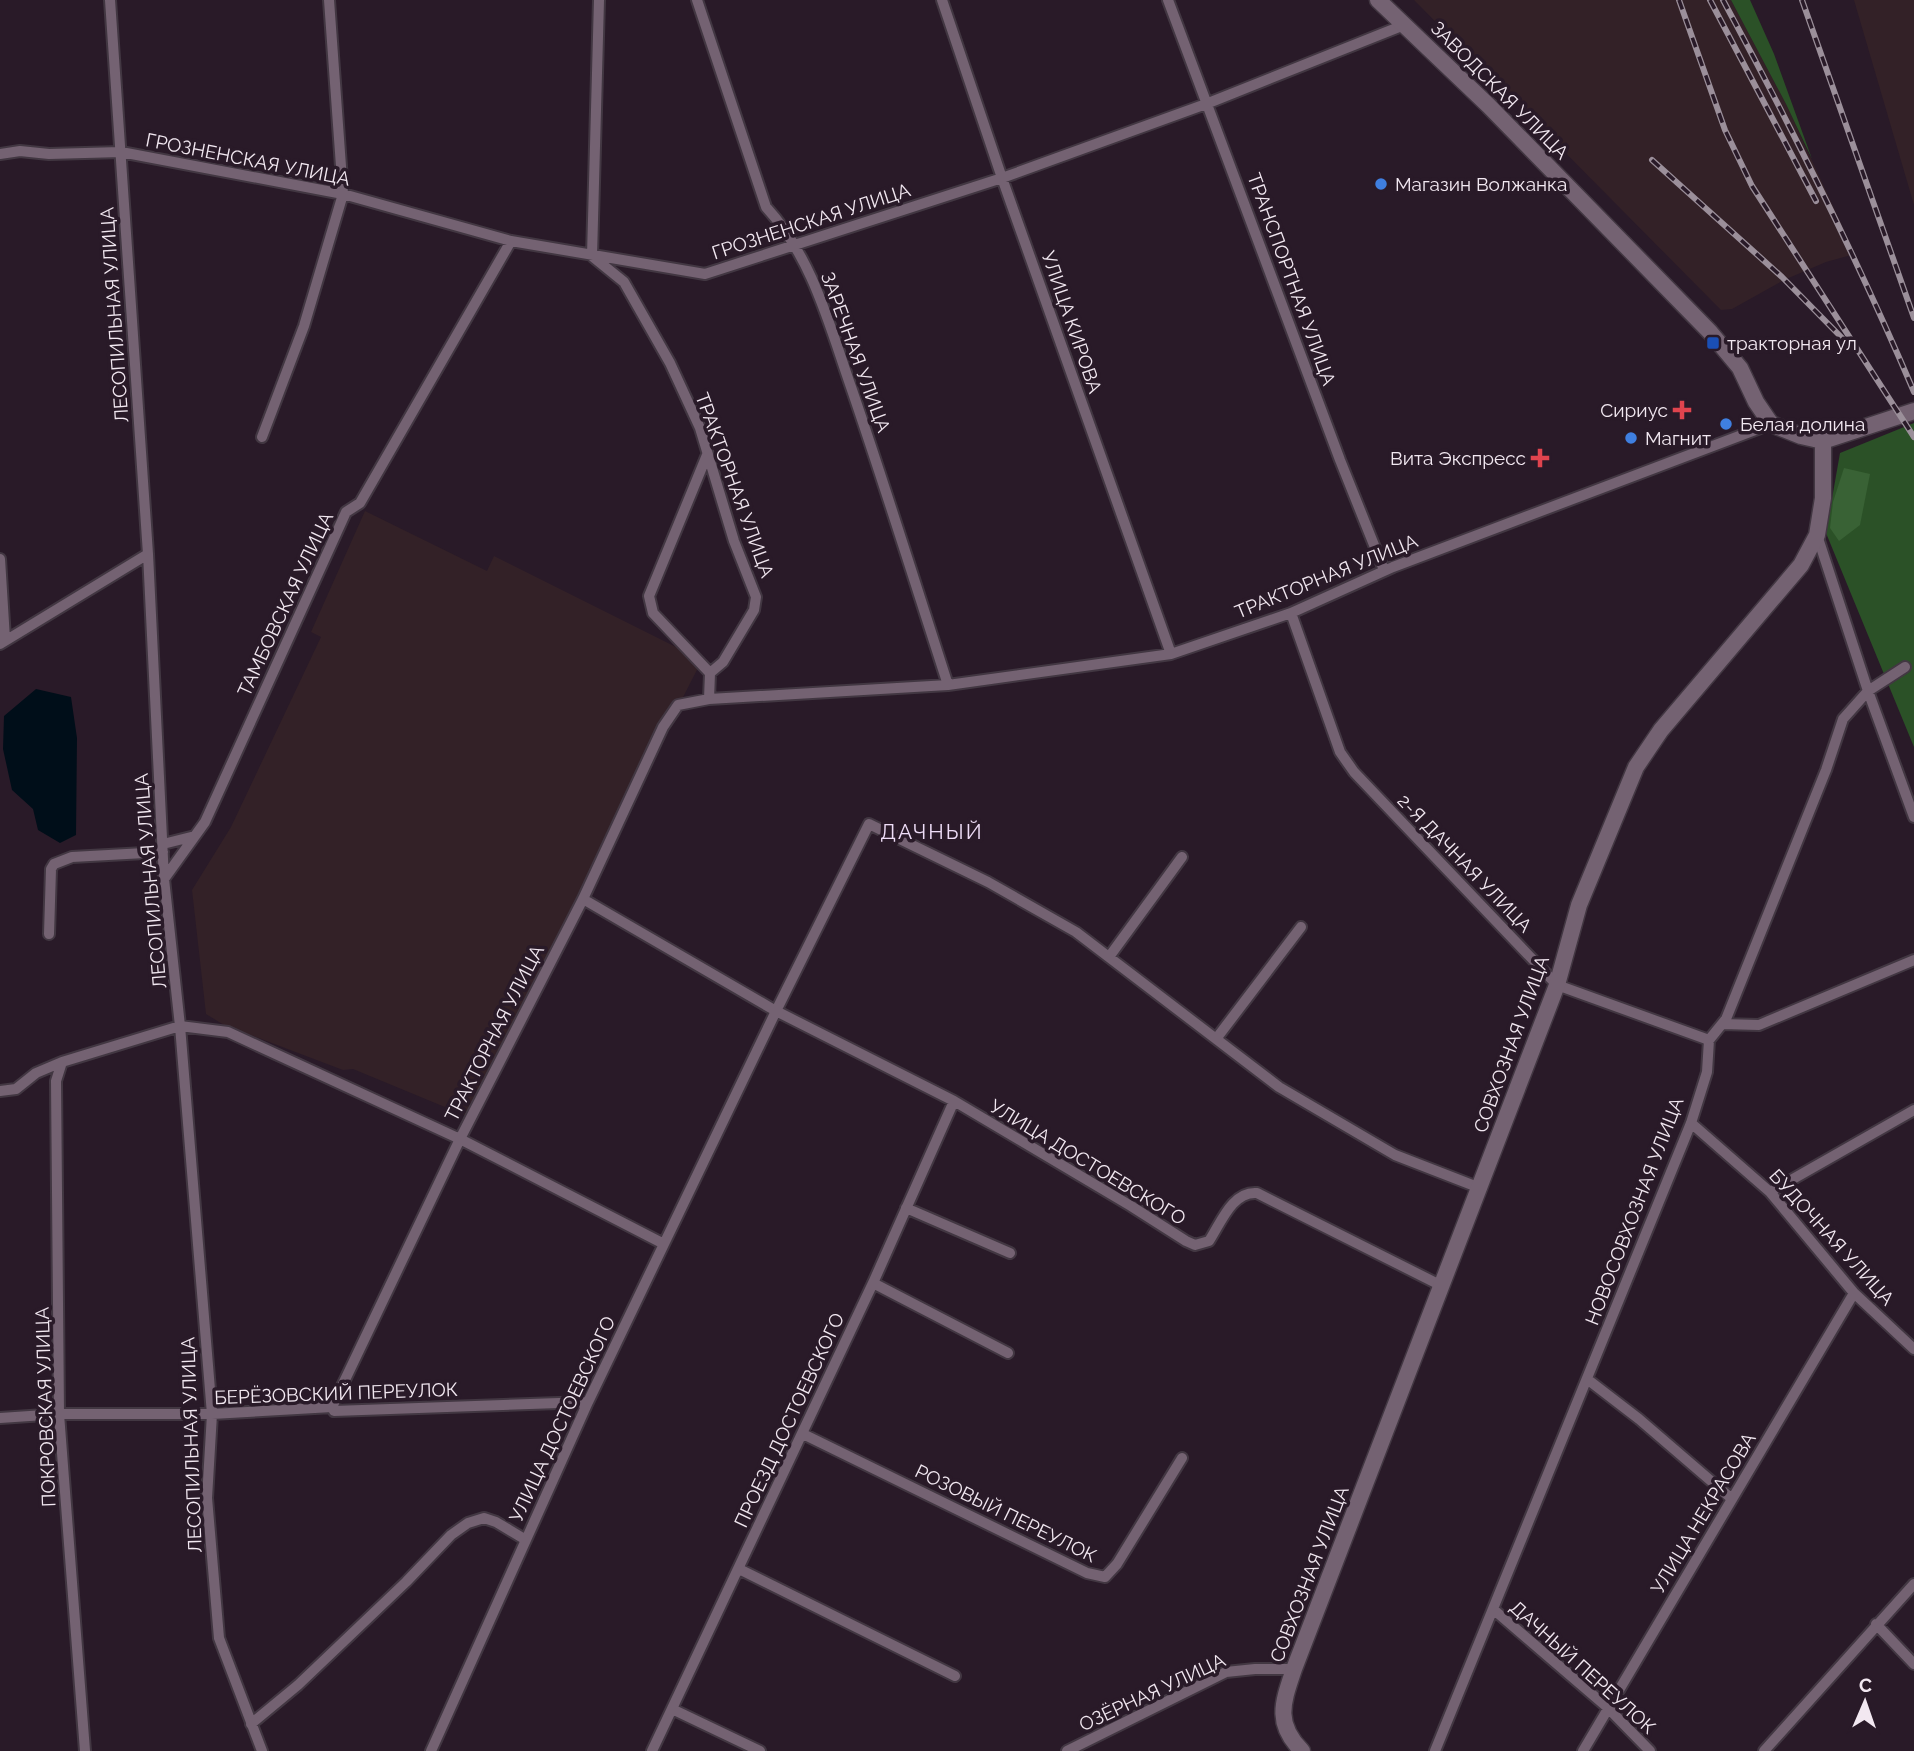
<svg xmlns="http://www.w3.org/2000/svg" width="1914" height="1751" font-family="Raleway,sans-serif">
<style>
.industrial{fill:#332127}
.green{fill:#2b5127}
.forest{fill:#396235}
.water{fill:#000e19}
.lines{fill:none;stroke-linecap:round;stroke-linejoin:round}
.street-casing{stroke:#423742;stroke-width:14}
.secondary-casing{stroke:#423742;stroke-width:19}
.street{stroke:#746272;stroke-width:10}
.secondary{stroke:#746272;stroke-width:16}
.rail-casing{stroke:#9b8f9a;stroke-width:6}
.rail{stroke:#291a28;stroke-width:3.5;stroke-dasharray:10;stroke-linecap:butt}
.shop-dot{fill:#3f7fe0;stroke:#291a28;stroke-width:2.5}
.transit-dot{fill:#1a4fb4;stroke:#291a28;stroke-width:2.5}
.health-dot{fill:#e0444e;stroke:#291a28;stroke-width:2.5}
.labels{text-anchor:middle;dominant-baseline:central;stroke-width:7;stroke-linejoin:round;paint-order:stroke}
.street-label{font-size:19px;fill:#f2e8f1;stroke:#291a28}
.poi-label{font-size:19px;fill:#f2e8f1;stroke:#291a28;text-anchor:start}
.neighbourhood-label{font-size:21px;letter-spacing:2px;fill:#eeddf7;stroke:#291a28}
</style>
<rect width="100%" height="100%" fill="#291a28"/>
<!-- industrial -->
<path class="industrial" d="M 1414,0 L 1731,0 L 1786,104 L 1855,254 L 1826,262 L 1784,280 L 1732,309 L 1721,310 Z
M 1854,0 L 1914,0 L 1914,205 Z
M 365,511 L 487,571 L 494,556 L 702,660 L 469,1117 L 353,1069 L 343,1070 L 224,1025 L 206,1014 L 192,890 L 231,827 L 321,637 L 311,632 Z"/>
<!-- green -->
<path class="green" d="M 1731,0 L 1750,0 L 1774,54 L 1812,159 L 1786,104 Z
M 1914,423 L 1914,747 L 1826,533 L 1840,453 Z"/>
<!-- forest -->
<path class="forest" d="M 1844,468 L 1870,474 L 1860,525 L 1839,541 L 1830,528 L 1833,502 Z"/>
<!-- water -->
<path class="water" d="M 36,689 L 71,697 L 77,738 L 76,835 L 60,843 L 38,830 L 33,809 L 12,790 L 3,749 L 4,716 Z"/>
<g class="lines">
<defs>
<path id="street" d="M 110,0 L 148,554 L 164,879 L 180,1026 L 212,1414 L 207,1498 L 219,1638 L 262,1751
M 599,0 L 592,256 L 624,282 L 670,363 L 700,428 L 734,541 L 756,597 L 754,610 L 723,662 L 710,673 L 709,699
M 697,0 L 766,207 C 812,257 829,324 851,387 C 885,486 916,586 948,685
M 942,0 L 1002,178 L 1171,654
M 1168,0 L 1340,460 L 1384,570
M 0,154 L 20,151 L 49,154 L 121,152 L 343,194 L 511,241 L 705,274 L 1002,178 L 1206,104 L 1404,25
M 262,437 L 304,326 L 343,194 L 329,0
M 707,455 L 649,596 L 653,613 L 710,673
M 1817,535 L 1868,691 L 1914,817
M 0,559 L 5,639
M 1291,613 L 1340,752 L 1354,772 L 1557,985 L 1709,1040
M 0,644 L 148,554
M 163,844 L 195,836
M 164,879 L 205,822 L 346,512 L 360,503 L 511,241
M 583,899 L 776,1011 L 954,1101 L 1131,1206 L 1186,1241 L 1195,1245 L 1209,1241 C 1221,1223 1232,1191 1257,1193 L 1442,1286
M 49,934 L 51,869 L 54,864 L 72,857 L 163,852
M 1109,957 L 1182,857
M 1722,1024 L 1759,1025 L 1914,960
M 1216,1039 L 1301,927
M 62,1062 L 56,1081 L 59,1414 L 85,1751
M 0,1091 L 16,1089 L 36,1073 L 62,1062 L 180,1026 L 228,1032 L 460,1139 L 664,1244
M 1691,1123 L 1770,1192 L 1854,1293 L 1914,1349
M 1770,1192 L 1914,1110
M 906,1208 L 1010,1253
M 873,1283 L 1008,1353
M 1587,1379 L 1639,1419 L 1732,1499
M 332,1407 L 460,1139 L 583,899 L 663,727 L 678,705 L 709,699 L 948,685 L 1171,654 L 1291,613 L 1393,567 L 1771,424
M 0,1418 L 59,1414 L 212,1414 L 332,1407 L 334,1411 L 588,1402
M 803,1434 L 1087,1573 L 1105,1577 L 1117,1564 L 1182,1458
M 739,1569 L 955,1676
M 1493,1609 L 1607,1707 L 1650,1751
M 1876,1624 L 1914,1664
M 672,1709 L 760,1751
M 251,1724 L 298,1685 L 406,1582 L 451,1535 L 468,1523 L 484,1518 L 496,1522 L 526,1540
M 431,1751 L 588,1402 L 776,1011 L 869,824 L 988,882 L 1076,932 L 1279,1087 L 1395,1155 L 1480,1188
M 652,1751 L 873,1283 L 954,1101
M 1067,1751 L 1226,1672 L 1255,1669 L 1294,1669
M 1435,1751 L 1691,1123 L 1707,1072 L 1709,1040 L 1726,1019 L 1826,770 L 1843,719 L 1868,691 L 1905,667
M 1583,1751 L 1854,1293
M 1764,1751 L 1914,1584"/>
<path id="secondary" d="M 1378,0 L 1489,106 L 1710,332 L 1740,368 L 1756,402 L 1771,424 L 1801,436 L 1823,441
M 1823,441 L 1914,411
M 1302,1751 C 1274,1723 1283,1702 1294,1669 L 1557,985 L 1579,905 L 1636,767 L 1661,730 L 1801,565 L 1817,535 L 1823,498 L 1823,441"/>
</defs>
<!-- street casing -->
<use href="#street" class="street-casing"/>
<!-- secondary casing -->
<use href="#secondary" class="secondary-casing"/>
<!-- street -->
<use href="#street" class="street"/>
<!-- secondary -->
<use href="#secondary" class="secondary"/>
<defs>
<path id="rail" d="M 1679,0 L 1725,130 L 1752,186 L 1914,437
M 1710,0 L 1816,201
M 1723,0 C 1792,128 1857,258 1914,392
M 1802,0 L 1914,318
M 1652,160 L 1782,277 L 1847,343"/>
</defs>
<!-- rail casing -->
<use href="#rail" class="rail-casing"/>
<!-- rail -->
<use href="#rail" class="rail"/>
</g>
<!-- markers -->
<g class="shop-dot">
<circle cx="1381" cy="184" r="7"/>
<circle cx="1726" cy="424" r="7"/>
<circle cx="1631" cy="438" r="7"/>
</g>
<rect class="transit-dot" x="1706" y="336" width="14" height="14" rx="3.5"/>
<g class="health-dot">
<path d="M1678.5 399.5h7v7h7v7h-7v7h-7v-7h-7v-7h7z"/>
<path d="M1536.5 447.5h7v7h7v7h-7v7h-7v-7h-7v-7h7z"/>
</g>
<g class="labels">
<!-- street labels -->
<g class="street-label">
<text transform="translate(1500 90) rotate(45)">ЗАВОДСКАЯ УЛИЦА</text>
<text transform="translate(248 159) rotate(11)">ГРОЗНЕНСКАЯ УЛИЦА</text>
<text transform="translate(811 221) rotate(-18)">ГРОЗНЕНСКАЯ УЛИЦА</text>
<text transform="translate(1292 279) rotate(70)">ТРАНСПОРТНАЯ УЛИЦА</text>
<text transform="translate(114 315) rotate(-94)">ЛЕСОПИЛЬНАЯ УЛИЦА</text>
<text transform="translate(1072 322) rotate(71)">УЛИЦА КИРОВА</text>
<text transform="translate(856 352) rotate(70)">ЗАРЕЧНАЯ УЛИЦА</text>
<text transform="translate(735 485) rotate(70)">ТРАКТОРНАЯ УЛИЦА</text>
<text transform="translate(1326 576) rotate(-22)">ТРАКТОРНАЯ УЛИЦА</text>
<text transform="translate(285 604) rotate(-65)">ТАМБОВСКАЯ УЛИЦА</text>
<text transform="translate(1465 863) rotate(46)">2-Я ДАЧНАЯ УЛИЦА</text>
<text transform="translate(150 881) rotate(-95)">ЛЕСОПИЛЬНАЯ УЛИЦА</text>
<text transform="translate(494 1033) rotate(-63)">ТРАКТОРНАЯ УЛИЦА</text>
<text transform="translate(1511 1044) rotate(-70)">СОВХОЗНАЯ УЛИЦА</text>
<text transform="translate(1088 1162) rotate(31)">УЛИЦА ДОСТОЕВСКОГО</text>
<text transform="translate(1634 1211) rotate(-69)">НОВОСОВХОЗНАЯ УЛИЦА</text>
<text transform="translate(1832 1237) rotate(48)">БУДОЧНАЯ УЛИЦА</text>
<text transform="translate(336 1393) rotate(-2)">БЕРЁЗОВСКИЙ ПЕРЕУЛОК</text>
<text transform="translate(45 1407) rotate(-92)">ПОКРОВСКАЯ УЛИЦА</text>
<text transform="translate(562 1419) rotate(-65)">УЛИЦА ДОСТОЕВСКОГО</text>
<text transform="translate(789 1420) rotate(-65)">ПРОЕЗД ДОСТОЕВСКОГО</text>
<text transform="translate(191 1445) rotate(-92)">ЛЕСОПИЛЬНАЯ УЛИЦА</text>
<text transform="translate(1006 1513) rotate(26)">РОЗОВЫЙ ПЕРЕУЛОК</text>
<text transform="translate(1703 1513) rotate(-59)">УЛИЦА НЕКРАСОВА</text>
<text transform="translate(1309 1574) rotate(-69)">СОВХОЗНАЯ УЛИЦА</text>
<text transform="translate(1583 1667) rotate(42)">ДАЧНЫЙ ПЕРЕУЛОК</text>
<text transform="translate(1152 1692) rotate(-25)">ОЗЁРНАЯ УЛИЦА</text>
</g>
<!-- poi labels -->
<g class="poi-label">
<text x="1395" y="184">Магазин Волжанка</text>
<text x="1727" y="343">тракторная ул</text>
<text x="1668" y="410" text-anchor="end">Сириус</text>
<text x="1740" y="424">Белая долина</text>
<text x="1645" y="438">Магнит</text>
<text x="1526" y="458" text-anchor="end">Вита Экспресс</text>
</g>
<!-- neighbourhood labels -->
<g class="neighbourhood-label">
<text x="932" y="831">ДАЧНЫЙ</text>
</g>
</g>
<!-- north arrow -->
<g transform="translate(1865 1702) rotate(2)" stroke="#291a28" stroke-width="5" paint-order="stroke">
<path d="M0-5L12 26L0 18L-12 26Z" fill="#f2e8f1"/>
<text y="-10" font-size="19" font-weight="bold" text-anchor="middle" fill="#f2e8f1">С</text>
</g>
</svg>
